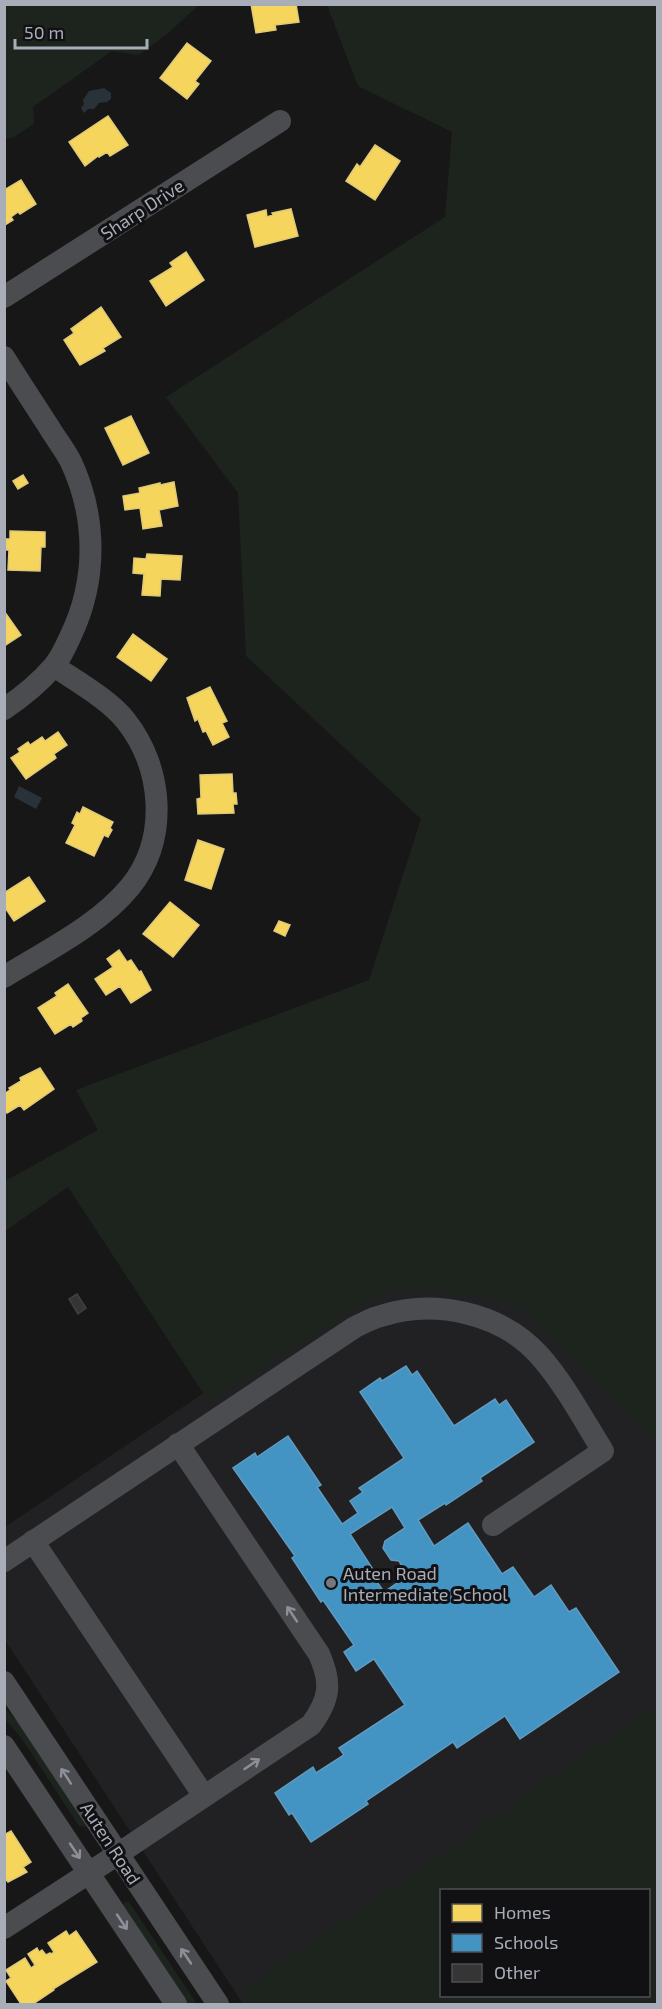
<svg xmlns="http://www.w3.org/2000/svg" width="662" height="2009" font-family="'Exo 2',sans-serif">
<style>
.built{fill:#212123;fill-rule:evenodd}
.green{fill:#1d241e;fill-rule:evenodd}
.water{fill:#2a3239}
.homes{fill:#f6d55c;stroke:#dfc978;stroke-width:1.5}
.schools{fill:#4393c3;stroke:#619bc0;stroke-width:1.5;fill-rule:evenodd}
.building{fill:#353536;stroke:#3f4043;stroke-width:1.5}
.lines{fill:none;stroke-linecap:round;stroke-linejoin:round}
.minor{stroke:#4b4c50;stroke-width:22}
.oneway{stroke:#8c9099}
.poi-dot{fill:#757880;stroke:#111113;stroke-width:2}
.labels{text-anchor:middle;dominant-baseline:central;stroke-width:6;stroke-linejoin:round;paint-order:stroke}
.street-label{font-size:18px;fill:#a8adb8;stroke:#111113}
.poi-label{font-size:18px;fill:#a8adb8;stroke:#111113;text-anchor:start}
</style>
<rect width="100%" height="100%" fill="#171717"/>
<!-- built -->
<path class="built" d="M 505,1190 L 657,1421 L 657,2004 L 243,2004 L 5,1640 L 5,1527 ZM 442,1890 L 648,1890 L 648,1996 L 442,1996 Z"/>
<!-- green -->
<path class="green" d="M 4,5 L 5,4 L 199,5 L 167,34 L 139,55 L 112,51 L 33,107 L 34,124 L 14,137 L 5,139 Z
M 327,5 L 657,5 L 657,1442 L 509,1300 L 391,1287 L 209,1402 L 68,1187 L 5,1231 L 5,1181 L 98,1130 L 76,1090 L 369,980 L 421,819 L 246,656 L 238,493 L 166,397 L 445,217 L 452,132 L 358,86 Z
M 657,1705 L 657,2004 L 253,2004 L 244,1990 ZM 442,1890 L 648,1890 L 648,1996 L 442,1996 Z
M 4,1707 L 28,1733 L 86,1825 L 85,1827 L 79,1826 L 22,1739 L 5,1719 Z
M 125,1902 L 129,1902 L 197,2004 L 188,2004 L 123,1906 Z"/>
<!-- water -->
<path class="water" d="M 104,88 L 111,93 L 111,99 L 107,102 L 99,103 L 94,109 L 88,109 L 84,113 L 81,108 L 84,104 L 83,100 L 89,91 Z
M 19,786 L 42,798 L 36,809 L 14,797 Z"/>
<!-- homes -->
<path class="homes" d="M 251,4 L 296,4 L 299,22 L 275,25 L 276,30 L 256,33 Z
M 187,43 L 211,61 L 195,81 L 199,84 L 187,99 L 160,78 Z
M 108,116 L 128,145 L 110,156 L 107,152 L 99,157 L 98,156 L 85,166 L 69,142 Z
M 375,145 L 400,161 L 375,200 L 346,181 L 357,164 L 360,167 Z
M 21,180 L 36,204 L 20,214 L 18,212 L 11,217 L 13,220 L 5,225 L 4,188 L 6,189 Z
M 291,209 L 298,236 L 255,247 L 247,215 L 266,210 L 267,217 L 273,215 L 272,213 Z
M 186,252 L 204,280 L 166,306 L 150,281 L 173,267 L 170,263 Z
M 101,307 L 121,337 L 103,348 L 105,351 L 80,365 L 64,340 L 74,333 L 71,329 Z
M 131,416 L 149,453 L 123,465 L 105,428 Z
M 23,475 L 28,483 L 18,489 L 13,481 Z
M 174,482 L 178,506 L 159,510 L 162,526 L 143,529 L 140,508 L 125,510 L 123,496 L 140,493 L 139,488 L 160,483 L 160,485 Z
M 10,531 L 45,532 L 45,547 L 41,547 L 40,571 L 8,570 L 9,550 L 6,550 L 6,539 L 10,539 Z
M 147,554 L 182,556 L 180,580 L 161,579 L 160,596 L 142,595 L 144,574 L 133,573 L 134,558 L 146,559 Z
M 4,611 L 21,635 L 4,646 Z
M 133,634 L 167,659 L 151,681 L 117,657 Z
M 210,687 L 227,721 L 222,723 L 229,737 L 213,745 L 206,731 L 203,732 L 198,719 L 195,721 L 187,698 Z
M 58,732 L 67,745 L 54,754 L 56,758 L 26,779 L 11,758 L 20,752 L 18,749 L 28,742 L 30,745 L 42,737 L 45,741 Z
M 232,774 L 233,793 L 236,793 L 237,804 L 233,804 L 234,813 L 198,814 L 197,799 L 201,798 L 200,775 Z
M 83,807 L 113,822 L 110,828 L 112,830 L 108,837 L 104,835 L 94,856 L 66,843 L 75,825 L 72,823 L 77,812 L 80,814 Z
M 198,840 L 224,849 L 211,889 L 185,880 Z
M 29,877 L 45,901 L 14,921 L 4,906 L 4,893 Z
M 170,902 L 199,925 L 173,957 L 143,934 Z
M 279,921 L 290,925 L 285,936 L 274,931 Z
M 119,950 L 127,962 L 131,960 L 139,972 L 141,971 L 151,990 L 131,1003 L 120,986 L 106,995 L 95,979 L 113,967 L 107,959 Z
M 68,984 L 88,1013 L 81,1018 L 82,1021 L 73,1027 L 71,1024 L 55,1034 L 38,1008 L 57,996 L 55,993 Z
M 40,1068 L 54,1089 L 24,1110 L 20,1105 L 7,1113 L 4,1110 L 4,1094 L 10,1090 L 9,1088 L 21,1081 L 20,1078 Z
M 11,1831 L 31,1862 L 23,1867 L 27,1872 L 8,1882 L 4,1877 L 4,1835 Z
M 66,1931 L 69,1936 L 76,1931 L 97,1962 L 53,1989 L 54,1990 L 33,2004 L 21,2004 L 6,1981 L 11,1978 L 6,1970 L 25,1958 L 31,1968 L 35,1965 L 28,1954 L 37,1948 L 39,1952 L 42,1950 L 46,1955 L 50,1953 L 51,1954 L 54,1952 L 48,1943 Z"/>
<!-- schools -->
<path class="schools" d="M 406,1366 L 412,1375 L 417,1371 L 454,1426 L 495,1399 L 499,1405 L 506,1400 L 534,1442 L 480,1478 L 482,1481 L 446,1505 L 445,1503 L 418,1520 L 434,1546 L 468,1523 L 502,1574 L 513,1567 L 534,1597 L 551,1585 L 569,1612 L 576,1608 L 619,1672 L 520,1739 L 505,1716 L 457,1748 L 453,1742 L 366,1801 L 368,1804 L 311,1842 L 292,1813 L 289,1815 L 275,1793 L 313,1767 L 316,1773 L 344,1755 L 339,1748 L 405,1705 L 374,1659 L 356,1671 L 344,1652 L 354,1645 L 323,1600 L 321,1602 L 292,1558 L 295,1556 L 233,1468 L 255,1453 L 257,1457 L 288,1436 L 321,1485 L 317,1487 L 342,1524 L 358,1513 L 350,1501 L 363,1492 L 359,1488 L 404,1458 L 360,1392 L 380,1378 L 382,1381 ZM 392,1507 L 405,1528 L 385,1541 L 383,1548 L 391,1560 L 399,1561 L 407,1576 L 384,1592 L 373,1576 L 376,1574 L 350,1534 Z"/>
<!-- building -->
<path class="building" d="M 77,1294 L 86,1308 L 78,1314 L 69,1299 Z"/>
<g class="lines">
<!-- minor -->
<path class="minor" d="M 4,297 L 280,121
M 4,357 C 19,381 34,404 49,427 C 56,439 65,450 71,462 C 97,518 97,580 71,635 C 66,646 61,658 53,667 C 39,683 22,697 4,709
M 4,977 C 46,951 99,925 130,887 C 169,839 163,768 126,721 C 110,700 76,681 54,666
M 33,1541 L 204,1796
M 4,1561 L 355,1327 C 364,1323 372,1318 381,1316 C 434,1299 500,1312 539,1355 C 564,1383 583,1419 603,1451 L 493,1525
M 4,1682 L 218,2004
M 4,1746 L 176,2004
M 4,1928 L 118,1854 L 311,1725 C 330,1699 332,1683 319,1654 L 178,1444"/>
</g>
<!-- one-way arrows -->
<defs><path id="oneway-shaft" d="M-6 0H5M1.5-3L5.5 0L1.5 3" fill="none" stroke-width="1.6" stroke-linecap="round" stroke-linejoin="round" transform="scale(1.5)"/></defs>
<g class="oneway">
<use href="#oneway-shaft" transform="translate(292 1614) rotate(-124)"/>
<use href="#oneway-shaft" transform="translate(252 1764) rotate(-34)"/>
<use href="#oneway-shaft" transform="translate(66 1776) rotate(-123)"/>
<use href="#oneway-shaft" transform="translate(75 1851) rotate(56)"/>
<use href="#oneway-shaft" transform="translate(122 1922) rotate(56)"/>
<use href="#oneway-shaft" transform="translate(186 1956) rotate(-124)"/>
</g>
<!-- markers -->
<circle class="poi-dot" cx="331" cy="1583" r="6"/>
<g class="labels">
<!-- street labels -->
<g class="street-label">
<text transform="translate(142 209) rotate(-33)">Sharp Drive</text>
<text transform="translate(111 1843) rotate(57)">Auten Road</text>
</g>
<!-- poi labels -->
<g class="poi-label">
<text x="343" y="1573">Auten Road<tspan x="343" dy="21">Intermediate School</tspan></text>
</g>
</g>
<!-- border -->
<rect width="662" height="2009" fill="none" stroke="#a8adb8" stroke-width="12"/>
<!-- legend -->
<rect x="440" y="1889" width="210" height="108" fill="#111113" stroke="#4d4f55" stroke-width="1.5"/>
<rect x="452" y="1904" width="30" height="18" fill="#f6d55c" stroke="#4d4f55" stroke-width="1.5"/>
<text x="494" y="1919" font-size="18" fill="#a8adb8">Homes</text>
<rect x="452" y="1934" width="30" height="18" fill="#4393c3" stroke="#4d4f55" stroke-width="1.5"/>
<text x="494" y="1949" font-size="18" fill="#a8adb8">Schools</text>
<rect x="452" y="1964" width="30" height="18" fill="#353536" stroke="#4d4f55" stroke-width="1.5"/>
<text x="494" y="1979" font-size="18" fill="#a8adb8">Other</text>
<!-- scale -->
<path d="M15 39v9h132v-9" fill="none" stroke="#a8adb8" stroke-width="3"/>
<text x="24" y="39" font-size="18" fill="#a8adb8" stroke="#111113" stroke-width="4.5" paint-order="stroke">50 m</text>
</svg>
